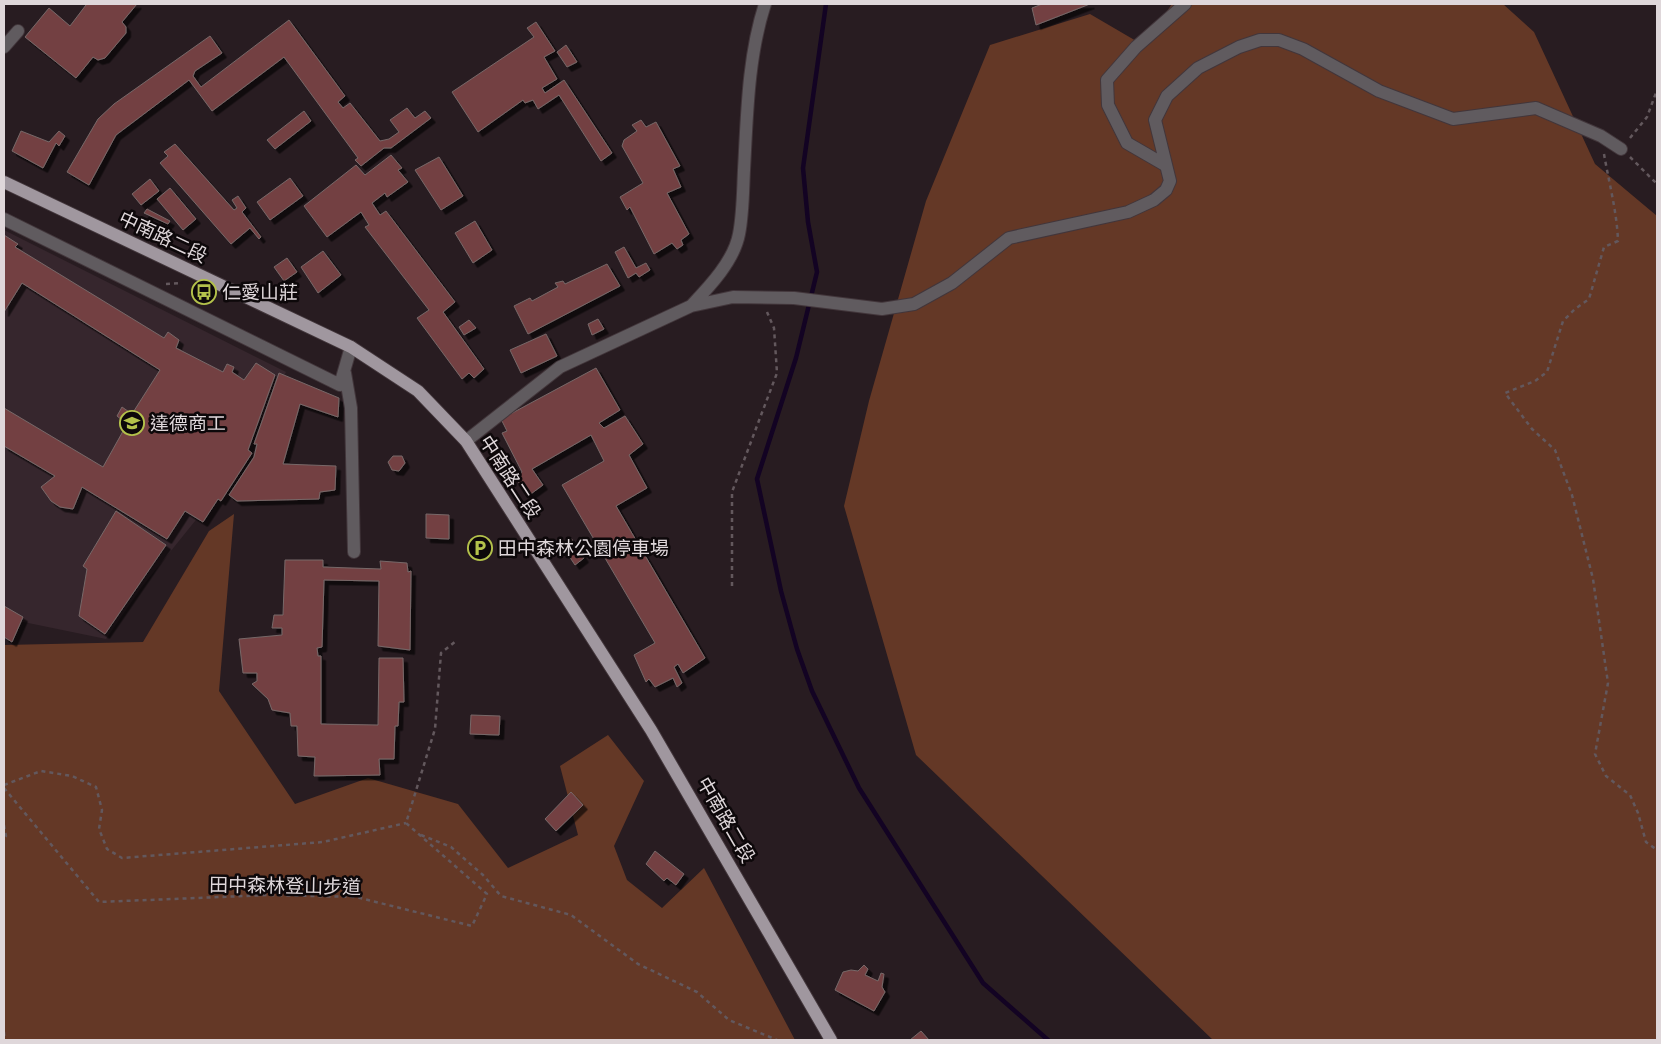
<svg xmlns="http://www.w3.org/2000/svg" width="1661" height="1044" font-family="Jost,'Noto Sans TC',sans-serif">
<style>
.built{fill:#36262d}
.forest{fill:#643826}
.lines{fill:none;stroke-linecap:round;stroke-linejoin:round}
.stream{stroke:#130323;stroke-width:4.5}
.building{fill:#734143;stroke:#776868;filter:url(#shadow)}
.minor-casing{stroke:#42363b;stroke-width:14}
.major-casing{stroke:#42363b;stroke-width:14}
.path{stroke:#63585d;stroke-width:2.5;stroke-dasharray:4 4;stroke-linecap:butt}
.minor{stroke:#605b5f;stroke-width:12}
.major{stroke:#a0979f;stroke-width:12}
.labels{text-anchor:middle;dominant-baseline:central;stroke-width:5;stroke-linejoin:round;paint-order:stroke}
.street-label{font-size:19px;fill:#dfd7da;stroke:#0d080a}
.poi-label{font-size:19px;fill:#dfd7da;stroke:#0d080a;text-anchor:start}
</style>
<defs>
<filter id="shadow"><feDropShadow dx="4.5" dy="4.5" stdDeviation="0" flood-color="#0009"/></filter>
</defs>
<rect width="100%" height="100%" fill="#281c21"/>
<!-- built -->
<path class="built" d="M 4,230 L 286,372 L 233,474 L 141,588 L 106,639 L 4,618 Z"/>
<!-- forest -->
<path class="forest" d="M 1172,4 L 1503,4 L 1534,32 L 1595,164 L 1657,216 L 1657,1040 L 1213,1040 L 916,755 L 844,506 L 869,401 L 926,201 L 990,45 L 1090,14 L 1143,45 Z
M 234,514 L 219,691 L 295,804 L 368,778 L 458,804 L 508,868 L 578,835 L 560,766 L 608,735 L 644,781 L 614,846 L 627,880 L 662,908 L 704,868 L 795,1040 L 4,1040 L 4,645 L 143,642 L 209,531 Z"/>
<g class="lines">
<!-- stream -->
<path class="stream" d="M 826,4 L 803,168 L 808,222 L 817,272 L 796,358 L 757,479 L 781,591 L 797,649 L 812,691 L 859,788 L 983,983 L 1048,1040"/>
</g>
<!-- building -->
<path class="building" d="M 85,4 L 137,4 L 122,22 L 126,27 L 126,33 L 105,58 L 98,60 L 93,57 L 76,78 L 25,37 L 49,8 L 70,26 L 86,5 Z
M 1042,4 L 1090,4 L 1036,25 L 1032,8 Z
M 289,20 L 345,96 L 338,102 L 343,108 L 350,103 L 380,141 L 389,139 L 399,132 L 390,120 L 407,108 L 415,118 L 425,111 L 431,118 L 391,148 L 384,148 L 361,166 L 355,160 L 358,158 L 284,57 L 212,111 L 189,80 L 116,135 L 89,185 L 67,172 L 98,119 L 114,104 L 210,36 L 222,53 L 195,71 L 193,76 L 201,87 Z
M 536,22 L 555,51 L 544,57 L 557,79 L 542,88 L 545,93 L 564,80 L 612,153 L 601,161 L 559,95 L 538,109 L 533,100 L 525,103 L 523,100 L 478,132 L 452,92 L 534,37 L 527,28 Z
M 566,45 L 577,62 L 567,67 L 557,52 Z
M 304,111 L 311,121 L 275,149 L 267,140 Z
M 641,120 L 646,127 L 656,122 L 680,166 L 673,169 L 681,187 L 667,193 L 689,234 L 681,240 L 683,245 L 677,249 L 672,243 L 654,254 L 630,207 L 627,210 L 620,197 L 643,183 L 622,146 L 624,140 L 637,131 L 632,125 Z
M 21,131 L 49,142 L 59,131 L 65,136 L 59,146 L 56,143 L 43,168 L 12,151 Z
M 175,144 L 234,210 L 237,208 L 232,200 L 238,196 L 246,208 L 242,212 L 261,237 L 259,239 L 250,228 L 231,244 L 160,163 L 168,156 L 164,152 Z
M 391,155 L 402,168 L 398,170 L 408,182 L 387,197 L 385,193 L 372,203 L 380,215 L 386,211 L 455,302 L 443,312 L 484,369 L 474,378 L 469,373 L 462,379 L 417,318 L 429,310 L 365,227 L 369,225 L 361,212 L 327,237 L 304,206 L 356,165 L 365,175 Z
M 439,157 L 463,196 L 441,210 L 415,170 Z
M 290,178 L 303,196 L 270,220 L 257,202 Z
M 150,179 L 159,191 L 141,205 L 132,194 Z
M 170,188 L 196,219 L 183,230 L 157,199 Z
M 147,209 L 170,221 L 168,224 L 144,213 Z
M 475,221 L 492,250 L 473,263 L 455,233 Z
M 4,235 L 18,244 L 15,247 L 164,338 L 168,332 L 179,340 L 176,348 L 223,372 L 227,364 L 234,367 L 232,372 L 244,380 L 256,363 L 275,375 L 248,450 L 252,453 L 221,501 L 218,499 L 203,522 L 185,511 L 167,539 L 82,487 L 73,509 L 60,507 L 51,501 L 41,487 L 55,476 L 4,446 L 4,408 L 103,467 L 127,424 L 117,416 L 122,407 L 132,414 L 160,370 L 22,283 L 4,312 Z
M 624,247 L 636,268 L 646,263 L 650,270 L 639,277 L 636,273 L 628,278 L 615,252 Z
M 323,251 L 341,275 L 318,293 L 301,267 Z
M 287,258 L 297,272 L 284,281 L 274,267 Z
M 607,264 L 620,286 L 528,334 L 514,306 L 530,298 L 532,301 L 558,287 L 555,283 L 563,281 L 565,284 Z
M 598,319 L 604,329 L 592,335 L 588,324 Z
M 469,320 L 476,328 L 464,335 L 459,327 Z
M 546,334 L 557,356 L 521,373 L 510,350 Z
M 596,368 L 620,410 L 599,423 L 604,428 L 625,416 L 643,444 L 629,455 L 647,488 L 616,506 L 705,658 L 683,673 L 678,664 L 674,667 L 682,683 L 677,687 L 673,678 L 655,687 L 649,679 L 646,682 L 634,655 L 655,643 L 562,485 L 604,461 L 591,435 L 532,469 L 543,485 L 528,496 L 515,477 L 522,472 L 502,433 L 507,431 L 501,419 Z
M 279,373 L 339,398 L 338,417 L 300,404 L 283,464 L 336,466 L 335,490 L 320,492 L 319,499 L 237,501 L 229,495 L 254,457 L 257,444 L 254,444 Z
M 393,456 L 402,456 L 405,463 L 399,471 L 392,470 L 388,462 Z
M 116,511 L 166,545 L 105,634 L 79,616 L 87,569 L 83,566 Z
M 426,514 L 449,515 L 449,539 L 426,538 Z
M 571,538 L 584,558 L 575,565 L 561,544 Z
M 285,560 L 323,560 L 323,567 L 381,569 L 380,561 L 407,563 L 408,572 L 411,571 L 410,650 L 378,646 L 379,581 L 324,580 L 322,647 L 317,648 L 318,656 L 321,656 L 321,724 L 378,725 L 379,658 L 403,658 L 404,702 L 399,702 L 398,726 L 395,726 L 394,759 L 379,759 L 380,775 L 314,776 L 315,757 L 298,756 L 297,726 L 291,726 L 290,713 L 272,710 L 268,699 L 252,684 L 257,681 L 257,673 L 243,673 L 239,639 L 282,635 L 282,628 L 272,628 L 274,615 L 283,615 Z
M 4,606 L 23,617 L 12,642 L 4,637 Z
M 471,715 L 500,716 L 499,735 L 470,734 Z
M 571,792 L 583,805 L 556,831 L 545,819 Z
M 655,851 L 684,874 L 676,885 L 667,878 L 664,881 L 646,864 Z
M 864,965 L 868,969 L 865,975 L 878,981 L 881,973 L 884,974 L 882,987 L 885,992 L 874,1011 L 835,990 L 843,972 L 851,970 L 858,971 Z
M 921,1031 L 929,1040 L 910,1040 Z"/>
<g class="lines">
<defs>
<path id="minor" d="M 4,47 L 18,31
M 1165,165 L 1127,143 L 1108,105 L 1107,80 L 1136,47 L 1185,4
M 4,219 L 340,385 L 351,347
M 691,306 C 709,287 734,261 739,234 C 743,214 743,190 744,170 C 747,115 748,56 765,4
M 345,373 L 351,408 L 354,552
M 466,441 L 560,367 L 691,306 L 733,297 L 794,298 L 882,309 L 914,304 L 952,283 L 1009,238 L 1128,212 L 1154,200 L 1166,190 L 1170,181 L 1155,120 L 1167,96 L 1198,68 L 1239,47 L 1260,40 L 1279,40 L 1303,49 L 1379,91 L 1453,119 L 1536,108 L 1601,136 L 1621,149"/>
<path id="major" d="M 4,182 L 351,347 L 418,391 L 466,441 L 651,730 L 831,1040"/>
</defs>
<!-- minor casing -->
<use href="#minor" class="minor-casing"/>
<!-- major casing -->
<use href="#major" class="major-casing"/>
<!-- path -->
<path class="path" d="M 1630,138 L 1647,117 L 1657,90
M 1604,154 C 1609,183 1617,212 1618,241 L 1604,247 L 1589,299 L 1575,309 L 1563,321 L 1547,372 L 1535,381 L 1505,393 L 1532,429 L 1555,450 L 1572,495 L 1593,579 L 1608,683 L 1595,754 L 1606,776 L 1630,795 L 1638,813 L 1646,842 L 1657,850
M 1630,157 L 1657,184
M 166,284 L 182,283
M 732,586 L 732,492 L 777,373 L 774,328 L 767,312
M 4,785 L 41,771 L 72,776 L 96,787 L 102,810 L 99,829 L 107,849 L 122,858 L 323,842 L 406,823
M 4,788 L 99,902 L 269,895 L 356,897 L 472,926 L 487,894 L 406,823 L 435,729 L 441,653 L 456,641
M 4,825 L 6,836 L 4,839
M 421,835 L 451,847 L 483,875 L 501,896 L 571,915 L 638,964 L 697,992 L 729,1020 L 777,1040
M 4,1032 L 5,1040"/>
<!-- minor -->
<use href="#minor" class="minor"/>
<!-- major -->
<use href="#major" class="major"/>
</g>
<!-- icons -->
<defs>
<symbol id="bus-ring" viewBox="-11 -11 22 22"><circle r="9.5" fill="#0d080a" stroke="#b4c24b" stroke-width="1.5"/><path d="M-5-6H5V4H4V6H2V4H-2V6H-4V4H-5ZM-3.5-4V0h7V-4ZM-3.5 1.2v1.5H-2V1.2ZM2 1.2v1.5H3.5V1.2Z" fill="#b4c24b"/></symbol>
<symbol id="university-ring" viewBox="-11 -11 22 22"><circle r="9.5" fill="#0d080a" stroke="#b4c24b" stroke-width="1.5"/><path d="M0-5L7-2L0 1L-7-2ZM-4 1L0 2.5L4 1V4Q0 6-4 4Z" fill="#b4c24b"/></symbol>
<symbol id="parking-ring" viewBox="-11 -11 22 22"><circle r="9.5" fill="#0d080a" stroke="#b4c24b" stroke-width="1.5"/><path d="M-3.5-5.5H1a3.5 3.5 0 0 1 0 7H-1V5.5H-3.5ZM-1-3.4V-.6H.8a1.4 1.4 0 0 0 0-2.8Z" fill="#b4c24b"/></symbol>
</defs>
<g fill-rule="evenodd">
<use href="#bus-ring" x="190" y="278" width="28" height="28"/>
<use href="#university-ring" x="118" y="409" width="28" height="28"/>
<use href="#parking-ring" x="466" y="534" width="28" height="28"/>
</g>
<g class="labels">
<!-- street labels -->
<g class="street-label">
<text transform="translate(163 237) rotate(25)">中南路二段</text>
<text transform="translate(510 477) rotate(57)">中南路二段</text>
<text transform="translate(726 820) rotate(60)">中南路二段</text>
<text transform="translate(285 886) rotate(1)">田中森林登山步道</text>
</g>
<!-- poi labels -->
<g class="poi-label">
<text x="222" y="292">仁愛山莊</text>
<text x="150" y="423">達德商工</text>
<text x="498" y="548">田中森林公園停車場</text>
</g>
</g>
<!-- border -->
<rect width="1661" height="1044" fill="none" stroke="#dfd7da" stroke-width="10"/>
</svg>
